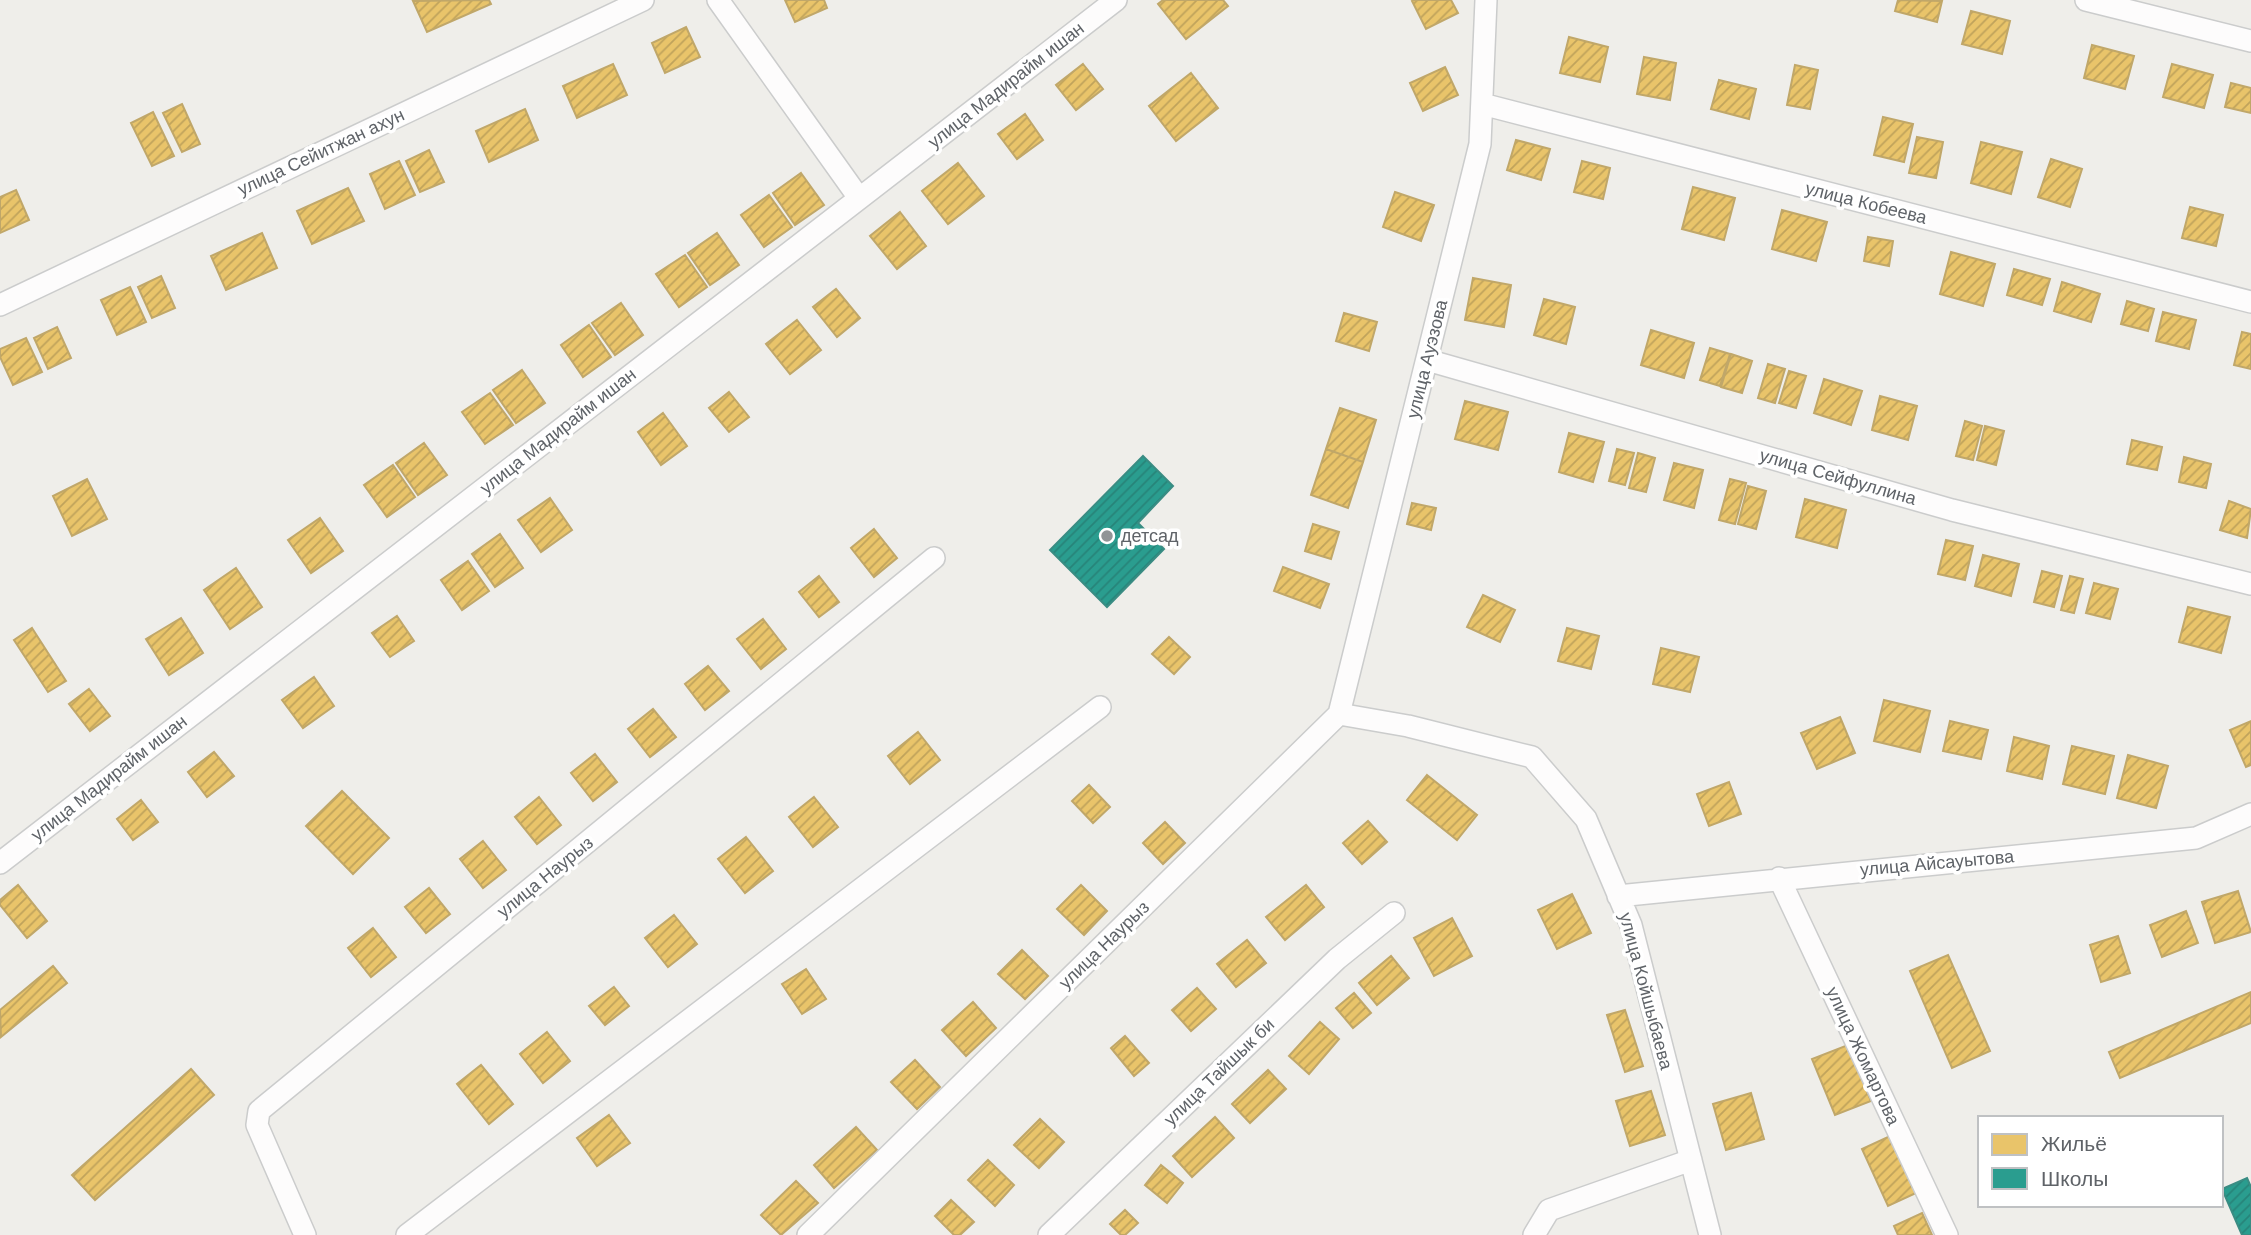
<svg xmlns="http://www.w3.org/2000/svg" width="2251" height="1235" font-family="Helvetica,sans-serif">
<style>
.homes{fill:url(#homes-hatch);stroke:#c0a769;stroke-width:2}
.schools{fill:url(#schools-hatch);stroke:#3a8c83;stroke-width:2}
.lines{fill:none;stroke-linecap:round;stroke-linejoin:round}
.minor-casing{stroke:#cbcccc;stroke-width:24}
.minor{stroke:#fdfcfc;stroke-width:21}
.poi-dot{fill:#919496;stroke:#fff;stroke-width:2.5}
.labels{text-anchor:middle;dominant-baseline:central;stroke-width:7;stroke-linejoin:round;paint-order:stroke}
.street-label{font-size:18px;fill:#5f6368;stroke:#fff}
.poi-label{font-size:18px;fill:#5f6368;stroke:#fff;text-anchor:start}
</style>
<defs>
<pattern id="homes-hatch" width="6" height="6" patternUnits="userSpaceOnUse" patternTransform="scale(1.75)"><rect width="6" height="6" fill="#e9c46a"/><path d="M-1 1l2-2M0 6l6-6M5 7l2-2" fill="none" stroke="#c0a35b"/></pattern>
<pattern id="schools-hatch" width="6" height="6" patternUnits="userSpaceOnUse" patternTransform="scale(1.75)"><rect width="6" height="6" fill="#2a9d8f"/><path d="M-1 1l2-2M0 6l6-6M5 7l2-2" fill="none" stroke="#278479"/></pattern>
</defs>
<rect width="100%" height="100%" fill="#efeeea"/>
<!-- homes -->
<path class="homes" d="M 489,0 L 491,4 L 427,32 L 413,1 Z
M 785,0 L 824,0 L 827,8 L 795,22 Z
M 1163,0 L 1223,0 L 1228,6 L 1186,39 L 1158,4 Z
M 1414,0 L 1451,0 L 1458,13 L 1426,29 L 1412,1 Z
M 1898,0 L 1942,1 L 1937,22 L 1895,11 Z
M 1971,11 L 2010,21 L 2002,54 L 1962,44 Z
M 686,27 L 700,57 L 665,73 L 652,43 Z
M 1569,37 L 1608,47 L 1600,82 L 1560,73 Z
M 2092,45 L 2134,56 L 2125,89 L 2084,78 Z
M 1644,57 L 1676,63 L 1670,100 L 1637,94 Z
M 613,64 L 627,95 L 577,118 L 563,86 Z
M 1083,64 L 1103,89 L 1076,110 L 1056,85 Z
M 2172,64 L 2213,75 L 2204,108 L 2163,97 Z
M 1795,65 L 1818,70 L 1810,109 L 1787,105 Z
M 1445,67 L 1458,95 L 1423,111 L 1410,83 Z
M 1191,73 L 1218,108 L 1176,141 L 1149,106 Z
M 1719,80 L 1756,89 L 1749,119 L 1711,109 Z
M 2231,83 L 2251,88 L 2251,113 L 2225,107 Z
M 182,104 L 200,144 L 182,152 L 163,113 Z
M 525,109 L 538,140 L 489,162 L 476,131 Z
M 153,112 L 174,156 L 152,166 L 131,123 Z
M 1025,114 L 1043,140 L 1017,159 L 998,134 Z
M 1883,117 L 1913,124 L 1904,162 L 1874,155 Z
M 1917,137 L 1943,142 L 1936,178 L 1909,173 Z
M 1516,140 L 1550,149 L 1541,180 L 1507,170 Z
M 1981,142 L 2022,152 L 2011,194 L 1971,183 Z
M 429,150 L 444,182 L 420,192 L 406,161 Z
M 2051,159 L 2082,169 L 2070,207 L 2038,197 Z
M 399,161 L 415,195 L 385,209 L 370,174 Z
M 1582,161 L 1610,168 L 1603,199 L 1574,192 Z
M 958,163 L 984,196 L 948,224 L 922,191 Z
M 801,173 L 824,205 L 795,225 L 773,193 Z
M 1693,187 L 1735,198 L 1724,240 L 1682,229 Z
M 348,188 L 364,221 L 312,244 L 297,211 Z
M 16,190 L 29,220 L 0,233 L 0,197 Z
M 1395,192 L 1434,205 L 1421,241 L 1383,227 Z
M 769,195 L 792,227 L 764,247 L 741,215 Z
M 2190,207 L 2223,215 L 2216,246 L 2182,238 Z
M 1782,210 L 1827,222 L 1816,261 L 1772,249 Z
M 900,212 L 926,246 L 897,269 L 870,236 Z
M 262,233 L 277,268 L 226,290 L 211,256 Z
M 717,233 L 739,265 L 710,285 L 688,253 Z
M 1868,237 L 1893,241 L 1889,266 L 1864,261 Z
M 1951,252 L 1995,264 L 1983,306 L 1940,294 Z
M 685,255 L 707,287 L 679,307 L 656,274 Z
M 2014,269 L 2050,279 L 2042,305 L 2007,295 Z
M 161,276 L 175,308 L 152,318 L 138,287 Z
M 1473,278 L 1511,285 L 1504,327 L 1465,320 Z
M 2062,282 L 2100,294 L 2091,322 L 2054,311 Z
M 130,287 L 146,322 L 117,335 L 101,300 Z
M 836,289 L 860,318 L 837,337 L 813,307 Z
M 1544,299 L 1575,307 L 1566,344 L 1534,335 Z
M 2127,301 L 2154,309 L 2148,331 L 2121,324 Z
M 621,303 L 643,335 L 615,355 L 592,323 Z
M 2163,312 L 2196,320 L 2189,349 L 2156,341 Z
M 1344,313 L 1377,322 L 1369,351 L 1336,341 Z
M 797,320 L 821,350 L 790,374 L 766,344 Z
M 589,325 L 611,357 L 583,377 L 561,345 Z
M 57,327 L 71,358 L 48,369 L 34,338 Z
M 1651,330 L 1694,343 L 1684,378 L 1641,365 Z
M 2242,332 L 2251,334 L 2251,369 L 2234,365 Z
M 26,338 L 42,372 L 13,385 L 0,357 L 0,349 Z
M 1710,348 L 1730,354 L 1720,386 L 1700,380 Z
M 1731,354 L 1752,361 L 1742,393 L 1721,387 Z
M 1768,364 L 1785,369 L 1775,403 L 1758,398 Z
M 522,370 L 545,403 L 516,423 L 493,390 Z
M 1789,371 L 1806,376 L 1796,408 L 1779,403 Z
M 1824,379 L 1862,391 L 1851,425 L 1814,413 Z
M 729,392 L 749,417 L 729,432 L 709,408 Z
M 490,393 L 513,425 L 485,444 L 462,412 Z
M 1880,396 L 1917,406 L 1908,440 L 1872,430 Z
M 1465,401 L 1508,412 L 1498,450 L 1455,439 Z
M 1340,408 L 1376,420 L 1363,462 L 1326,449 Z
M 663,413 L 687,446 L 661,465 L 638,432 Z
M 1965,421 L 1982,426 L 1973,460 L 1956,456 Z
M 1985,426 L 2004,431 L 1996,465 L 1977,460 Z
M 1569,433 L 1604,442 L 1593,482 L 1559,472 Z
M 2132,440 L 2162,447 L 2157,470 L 2127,464 Z
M 424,443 L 447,475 L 418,495 L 396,463 Z
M 1326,449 L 1363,462 L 1348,508 L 1311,495 Z
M 1617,449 L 1634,453 L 1625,485 L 1609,481 Z
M 1638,453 L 1655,458 L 1646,492 L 1629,488 Z
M 2184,457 L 2211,464 L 2206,488 L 2179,482 Z
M 1674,463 L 1703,470 L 1694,508 L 1664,500 Z
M 393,465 L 415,497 L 387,517 L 364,485 Z
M 87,479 L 107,519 L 72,536 L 53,496 Z
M 1730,479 L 1746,483 L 1735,524 L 1719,520 Z
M 1748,486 L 1766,491 L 1756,529 L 1738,524 Z
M 550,498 L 572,530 L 541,552 L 518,520 Z
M 1805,499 L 1846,510 L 1837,548 L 1796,537 Z
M 2229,501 L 2251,509 L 2247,538 L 2220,530 Z
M 1412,503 L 1436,508 L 1431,530 L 1407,524 Z
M 320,518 L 343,551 L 311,573 L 288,540 Z
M 1313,524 L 1339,532 L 1331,559 L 1305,551 Z
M 874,529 L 897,558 L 874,577 L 851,548 Z
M 500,534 L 523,568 L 495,587 L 472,554 Z
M 1946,540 L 1973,546 L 1965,580 L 1938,574 Z
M 1983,555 L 2019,564 L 2011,596 L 1975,586 Z
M 468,561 L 489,591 L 462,610 L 441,580 Z
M 1283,567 L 1329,584 L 1320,608 L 1274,591 Z
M 236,568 L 262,607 L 230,629 L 204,590 Z
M 2042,571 L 2062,576 L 2054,607 L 2034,602 Z
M 819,576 L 839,602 L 819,617 L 799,592 Z
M 2070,576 L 2083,579 L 2074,613 L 2061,610 Z
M 2094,583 L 2118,589 L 2110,619 L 2086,613 Z
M 1483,595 L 1515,610 L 1500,642 L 1467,627 Z
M 2188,607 L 2230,617 L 2221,653 L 2179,642 Z
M 397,616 L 414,641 L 390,657 L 372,633 Z
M 181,618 L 203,653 L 169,675 L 146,639 Z
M 763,619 L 786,649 L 761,669 L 737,639 Z
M 32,628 L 66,681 L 48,692 L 14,640 Z
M 1567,628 L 1599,636 L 1591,669 L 1558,661 Z
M 1169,637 L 1190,657 L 1174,674 L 1152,654 Z
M 1661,648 L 1699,657 L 1690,692 L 1653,684 Z
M 708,666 L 729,691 L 705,710 L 685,684 Z
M 314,677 L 334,706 L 303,728 L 282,700 Z
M 89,689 L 110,716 L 90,731 L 69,704 Z
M 1884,700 L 1930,711 L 1920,752 L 1874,741 Z
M 653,709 L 676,737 L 650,757 L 628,729 Z
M 1840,717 L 1855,753 L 1817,769 L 1801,733 Z
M 1950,721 L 1988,730 L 1981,759 L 1943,751 Z
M 2251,721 L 2251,765 L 2246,767 L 2230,730 Z
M 918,732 L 940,760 L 910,784 L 888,756 Z
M 2014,737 L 2049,746 L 2042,779 L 2007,771 Z
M 2072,746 L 2114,756 L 2105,794 L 2063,784 Z
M 214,752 L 234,776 L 207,797 L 188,772 Z
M 595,754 L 617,782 L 593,801 L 571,773 Z
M 2128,755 L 2168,766 L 2156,808 L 2117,798 Z
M 1427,775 L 1477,815 L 1457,840 L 1407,800 Z
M 1729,782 L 1741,814 L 1709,826 L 1697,794 Z
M 1089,785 L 1110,807 L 1093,823 L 1072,801 Z
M 342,791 L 389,838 L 353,874 L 306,826 Z
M 539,797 L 561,825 L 537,844 L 515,817 Z
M 814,797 L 838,827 L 813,847 L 789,817 Z
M 141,800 L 158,822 L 133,840 L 117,819 Z
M 1368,821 L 1387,842 L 1362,864 L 1343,843 Z
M 1165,822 L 1185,843 L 1163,864 L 1143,843 Z
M 746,837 L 773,871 L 745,893 L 718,859 Z
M 483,841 L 506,870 L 483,888 L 460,859 Z
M 18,885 L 47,921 L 27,938 L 0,905 L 0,900 Z
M 1081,885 L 1107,911 L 1084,935 L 1057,909 Z
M 1306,885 L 1324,907 L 1285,940 L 1266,917 Z
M 429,888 L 450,914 L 426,933 L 405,907 Z
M 2238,891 L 2251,932 L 2215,943 L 2202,902 Z
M 1572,894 L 1591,933 L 1557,949 L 1538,910 Z
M 2186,911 L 2198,943 L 2162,957 L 2150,925 Z
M 674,915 L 697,944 L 668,967 L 645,938 Z
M 1452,918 L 1472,956 L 1434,976 L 1414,938 Z
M 373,928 L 396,957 L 371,977 L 348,948 Z
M 2118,936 L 2130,973 L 2101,982 L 2090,945 Z
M 1247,940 L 1266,963 L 1236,987 L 1217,964 Z
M 1022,950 L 1048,976 L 1025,999 L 998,974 Z
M 1948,955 L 1990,1051 L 1952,1068 L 1910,971 Z
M 1391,956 L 1409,978 L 1377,1005 L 1359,983 Z
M 53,966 L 67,983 L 1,1037 L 0,1010 Z
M 806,969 L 826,999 L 802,1014 L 782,984 Z
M 614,987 L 629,1006 L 605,1025 L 589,1006 Z
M 1197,988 L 1216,1009 L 1191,1031 L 1172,1010 Z
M 2251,992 L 2251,1023 L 2120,1078 L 2109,1052 Z
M 1354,993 L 1371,1013 L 1353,1028 L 1336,1008 Z
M 973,1002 L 996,1028 L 966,1056 L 942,1030 Z
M 1625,1010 L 1643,1066 L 1625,1072 L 1607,1015 Z
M 1320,1022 L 1339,1039 L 1309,1074 L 1289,1056 Z
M 547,1032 L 570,1061 L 543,1083 L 520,1054 Z
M 1125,1036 L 1149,1063 L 1134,1076 L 1111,1048 Z
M 1848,1045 L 1871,1101 L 1835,1115 L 1812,1059 Z
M 915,1060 L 940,1087 L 917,1109 L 891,1082 Z
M 481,1065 L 513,1104 L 489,1124 L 457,1084 Z
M 191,1069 L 214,1095 L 95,1200 L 72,1175 Z
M 1268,1070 L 1286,1089 L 1250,1123 L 1232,1104 Z
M 1651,1091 L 1665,1135 L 1630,1146 L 1616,1101 Z
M 1751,1093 L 1764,1139 L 1726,1150 L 1713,1104 Z
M 609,1115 L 630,1143 L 597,1166 L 577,1138 Z
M 1215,1117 L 1234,1138 L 1192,1177 L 1173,1156 Z
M 1040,1119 L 1064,1142 L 1039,1168 L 1014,1145 Z
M 856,1127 L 877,1150 L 834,1188 L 814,1165 Z
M 1890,1136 L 1916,1193 L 1888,1206 L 1862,1149 Z
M 988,1160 L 1014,1185 L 995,1206 L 968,1180 Z
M 1161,1165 L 1183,1183 L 1167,1203 L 1145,1185 Z
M 796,1181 L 818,1203 L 781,1235 L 761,1215 Z
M 951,1200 L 974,1222 L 960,1235 L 954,1235 L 935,1216 Z
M 1125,1210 L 1138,1223 L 1125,1235 L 1121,1235 L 1110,1224 Z
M 1922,1213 L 1932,1235 L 1898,1235 L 1894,1226 Z"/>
<!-- schools -->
<path class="schools" d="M 1143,456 L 1173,486 L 1138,523 L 1164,549 L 1107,607 L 1050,550 Z
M 2247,1178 L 2251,1187 L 2251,1235 L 2242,1235 L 2222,1189 Z"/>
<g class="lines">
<defs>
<path id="minor" d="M 718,0 L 859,198
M 2086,0 L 2251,41
M 1482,104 L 2251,302
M 0,305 L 643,0
M 1427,360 L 1952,510 L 2251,584
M 1339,714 L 1480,144 L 1486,0
M 1339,714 L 1408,726 L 1532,757 L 1586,819 L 1631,925 L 1710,1235
M 0,863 L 1116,0
M 1779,878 L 1947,1235
M 1618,896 L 2196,838 L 2251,814
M 305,1235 L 257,1125 L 259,1111 L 934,558
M 407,1235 L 1100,707
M 808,1235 L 1339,714
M 1049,1235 L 1337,959 L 1394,913
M 1534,1235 L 1549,1210 L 1691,1160"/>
</defs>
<!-- minor casing -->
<use href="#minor" class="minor-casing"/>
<!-- minor -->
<use href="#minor" class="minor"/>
</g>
<!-- markers -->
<circle class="poi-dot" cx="1107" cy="536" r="7"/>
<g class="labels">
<!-- street labels -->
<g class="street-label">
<text transform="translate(1006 85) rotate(-38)">улица Мадирайм ишан</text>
<text transform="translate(321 152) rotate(-25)">улица Сейитжан ахун</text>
<text transform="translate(1866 203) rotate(14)">улица Кобеева</text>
<text transform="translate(1427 359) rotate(-76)">улица Ауэзова</text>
<text transform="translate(558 431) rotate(-38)">улица Мадирайм ишан</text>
<text transform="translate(1838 477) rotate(16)">улица Сейфуллина</text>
<text transform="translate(109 778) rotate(-38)">улица Мадирайм ишан</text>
<text transform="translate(1937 863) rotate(-5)">улица Айсауытова</text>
<text transform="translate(545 877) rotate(-39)">улица Наурыз</text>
<text transform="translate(1104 945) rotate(-44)">улица Наурыз</text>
<text transform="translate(1646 991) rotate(75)">улица Койшыбаева</text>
<text transform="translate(1863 1056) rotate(65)">улица Жомартова</text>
<text transform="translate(1219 1072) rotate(-44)">улица Тайшык би</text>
</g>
<!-- poi labels -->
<g class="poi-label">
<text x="1121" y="536">детсад</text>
</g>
</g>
<!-- legend -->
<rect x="1978" y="1116" width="245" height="91" fill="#ffffff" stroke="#bfc1c3" stroke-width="2"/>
<rect x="1992" y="1134" width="35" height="21" fill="#e9c46a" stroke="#bfc1c3" stroke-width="2"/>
<text x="2041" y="1151" font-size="21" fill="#5f6368">Жильё</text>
<rect x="1992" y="1168" width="35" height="21" fill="#2a9d8f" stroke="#bfc1c3" stroke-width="2"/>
<text x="2041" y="1186" font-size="21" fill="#5f6368">Школы</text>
</svg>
